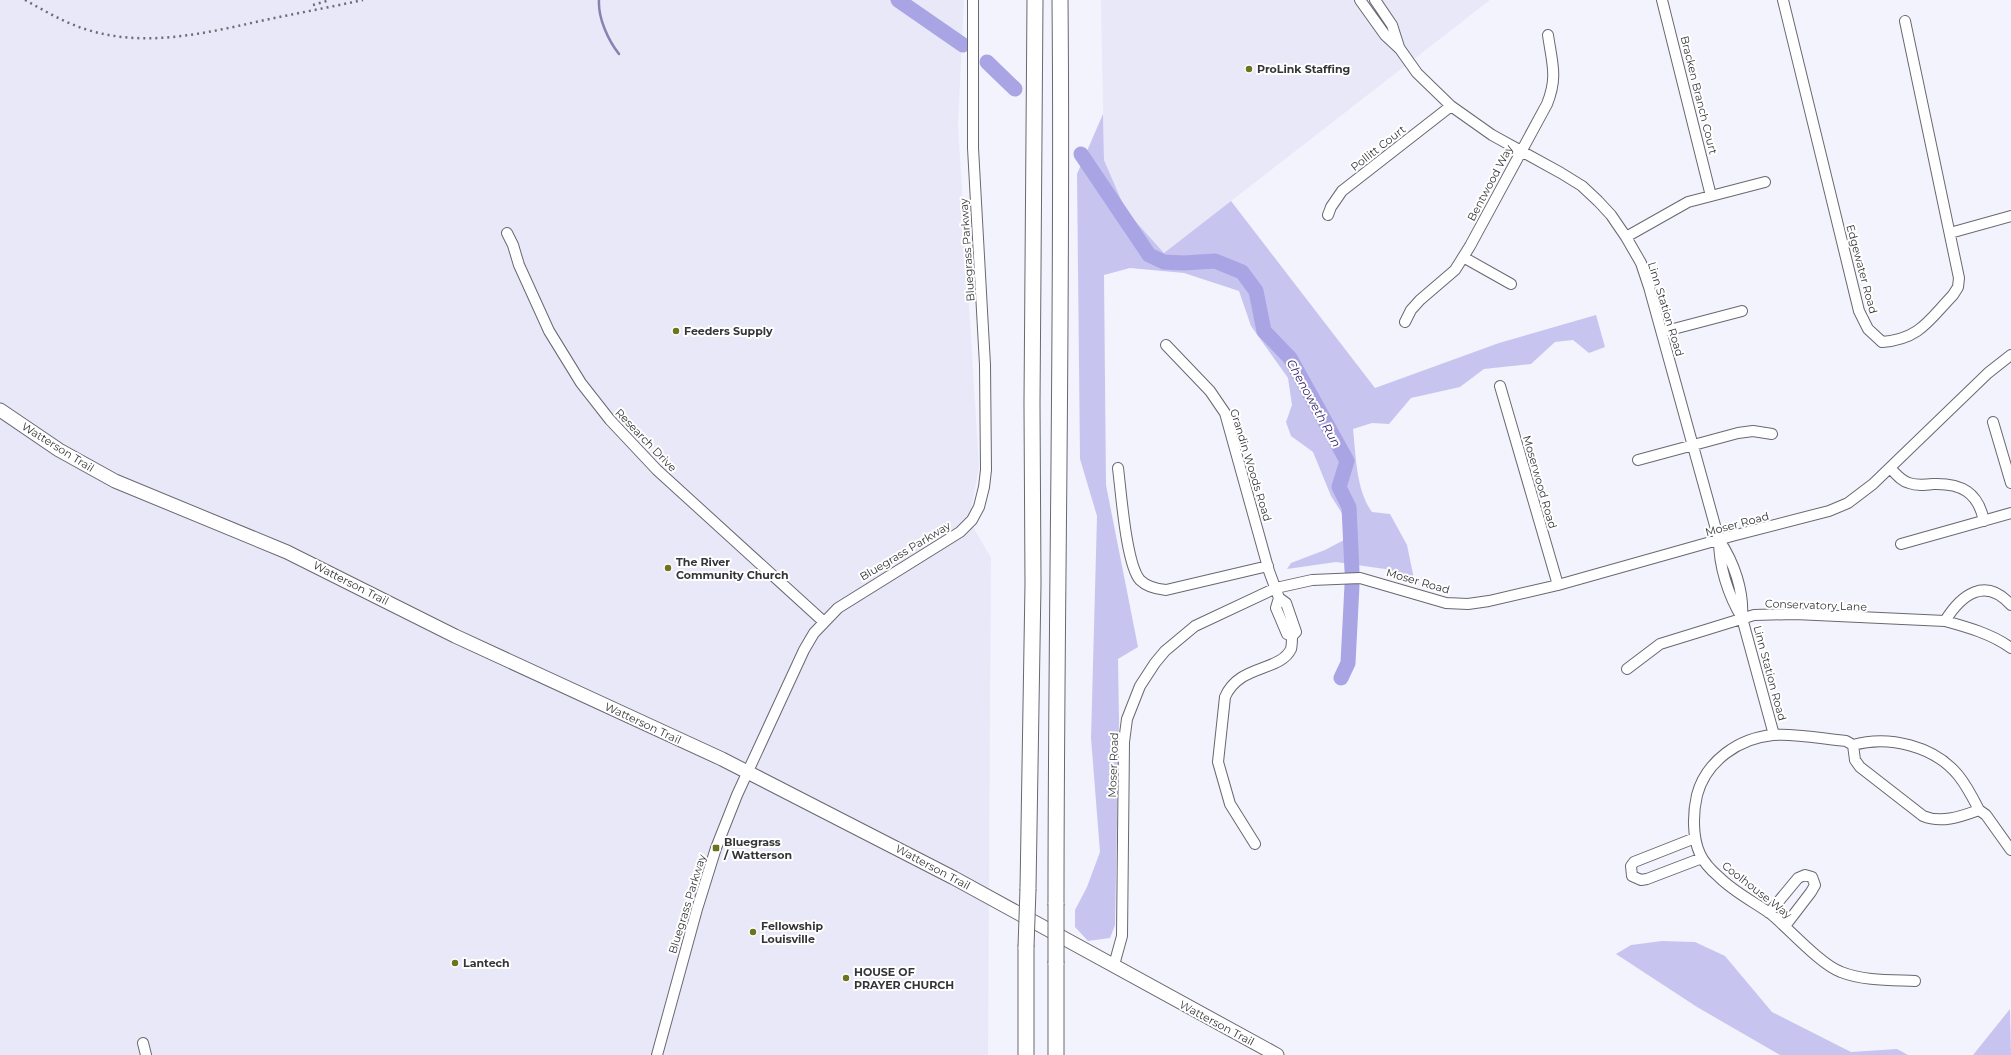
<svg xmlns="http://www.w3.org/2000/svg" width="2011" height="1055" font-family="Montserrat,sans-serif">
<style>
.built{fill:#e8e8f9}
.green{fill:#c7c5f0}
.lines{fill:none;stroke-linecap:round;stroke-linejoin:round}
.stream{stroke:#8683b0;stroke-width:2.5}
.river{stroke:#a9a4e3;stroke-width:15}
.minor-casing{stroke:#686871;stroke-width:12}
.major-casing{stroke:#686871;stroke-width:15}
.highway-casing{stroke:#686871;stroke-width:17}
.minor{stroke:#fff;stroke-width:10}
.major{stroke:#fff;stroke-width:13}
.highway{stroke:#fff;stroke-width:15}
.rail{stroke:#6c6c71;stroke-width:2.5;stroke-dasharray:2 4;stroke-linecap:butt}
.highway-bridge-casing{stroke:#686871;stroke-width:17;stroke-linecap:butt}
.highway-bridge{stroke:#fff;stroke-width:15}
.poi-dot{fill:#6c741d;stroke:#fff;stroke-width:1.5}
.labels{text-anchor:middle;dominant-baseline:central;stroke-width:4;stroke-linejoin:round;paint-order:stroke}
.poi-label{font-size:11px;font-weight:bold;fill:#353539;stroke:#fff;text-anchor:start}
.street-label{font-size:11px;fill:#353539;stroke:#fff}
.water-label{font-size:12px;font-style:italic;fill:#2c1b63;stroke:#fff}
</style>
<rect width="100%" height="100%" fill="#f3f3fd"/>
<!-- built -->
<path class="built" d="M 0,0 L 964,0 L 958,126 L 979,467 L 969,520 L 991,558 L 988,1055 L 0,1055 Z
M 1101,0 L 1490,0 L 1164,253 L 1126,211 L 1104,160 Z"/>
<!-- green -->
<path class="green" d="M 1103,114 L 1104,160 L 1126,211 L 1164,253 L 1231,201 L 1375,388 L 1499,343 L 1596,315 L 1605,347 L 1589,353 L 1573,340 L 1555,342 L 1531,364 L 1484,369 L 1460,387 L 1411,398 L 1389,424 L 1372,423 L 1353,429 C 1356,456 1356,490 1372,512 L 1390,514 L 1407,545 L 1414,579 L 1385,569 L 1336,562 L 1287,569 L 1291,563 L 1325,550 L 1344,540 L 1345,518 L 1331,496 L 1313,452 L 1291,436 L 1286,422 L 1292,405 L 1288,378 L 1251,326 L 1239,291 L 1184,273 L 1130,268 L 1104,275 L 1106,485 L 1138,647 L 1118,659 L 1119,720 L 1115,925 L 1110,938 L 1088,941 L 1075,927 L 1075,910 L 1087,887 L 1100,852 L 1091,738 L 1097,516 L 1080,459 L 1077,174 Z
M 1662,941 L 1695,942 L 1725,956 L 1772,1012 L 1851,1052 L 1897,1049 L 1908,1055 L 1780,1055 L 1697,1007 L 1616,954 L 1631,945 Z
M 2010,1009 L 2011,1055 L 1973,1055 Z"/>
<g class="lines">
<!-- stream -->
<path class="stream" d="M 599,0 C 598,18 608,40 619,54"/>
<!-- river -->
<path class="river" d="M 898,0 L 963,45
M 987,62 L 1015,89
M 1081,154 L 1149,255 L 1164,262 L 1184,263 L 1215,261 L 1242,272 L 1256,291 L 1264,331 L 1290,358 L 1347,461 L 1339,487 L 1349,507 L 1352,571
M 1341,678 L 1348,663 L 1352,585"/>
<defs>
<path id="minor" d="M 1360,0 L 1385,35 L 1400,49 L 1417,73 L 1451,106 L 1492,135 L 1561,173 L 1582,186 L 1598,201 L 1611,215 L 1626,237 L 1641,263 L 1649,287 L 1719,540 C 1719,566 1728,595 1742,618 L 1774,735
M 1375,0 L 1392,25 L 1399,47
M 1662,0 L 1711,196
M 1783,0 L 1859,311 L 1868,329 L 1882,342 C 1920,339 1929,320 1953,295 L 1958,287 L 1959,278 L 1905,21
M 1328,215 L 1331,207 L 1342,191 L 1451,106
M 507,233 L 513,245 L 519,265 L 549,331 L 581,383 L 610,420 L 657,470 L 824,622
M 1950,233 L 2011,216
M 1626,237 L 1688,202 L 1765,182
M 1463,257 L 1511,284
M 1405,322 L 1411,310 L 1420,300 L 1455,270 L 1470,246 L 1547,104 C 1558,77 1552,63 1548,35
M 1662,332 L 1742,311
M 1166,345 L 1210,391 L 1225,413 L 1269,571 L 1279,598 L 1286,603 L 1296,632 L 1292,636 C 1292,640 1292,645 1291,649 C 1280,672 1239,664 1225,697 L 1218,762 L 1230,804 L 1255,844
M 1500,386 L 1558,585
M 1993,422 L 2011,483
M 1638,460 L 1738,433 L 1753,431 L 1772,434
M 1118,468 C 1121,491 1126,564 1140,580 C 1147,587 1156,589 1166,590 L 1268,566
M 1890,468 C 1896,474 1901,481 1909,483 C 1917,486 1925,485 1933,484 C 1961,483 1978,492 1984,521
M 1719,540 C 1734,562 1744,591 1742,618
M 1901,544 L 2011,513
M 1279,598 L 1276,608 L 1287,634 L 1292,636
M 1945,621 C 1961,595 1985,576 2011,605
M 1627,669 L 1660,644 L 1754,615 L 1795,614 L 1945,621 C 1967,627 1992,634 2011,648
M 1853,745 C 1889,735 1934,746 1958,775 C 1967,786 1973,798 1979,810
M 1695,838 L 1634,862 L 1631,866 L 1632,876 L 1641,880 L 1647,879 L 1702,858
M 1769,913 L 1798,878 L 1805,875 L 1812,877 L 1815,885 L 1811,892 L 1785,926
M 1114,965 L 1122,936 L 1124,742 L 1127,719 L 1140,686 L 1155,663 L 1165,651 L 1195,626 L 1276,588 L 1312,580 L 1360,578 L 1446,603 L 1468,604 L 1489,601 L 1558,585 L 1732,536 L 1829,511 L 1848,503 L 1873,484 L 1988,373 L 2011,355
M 1915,981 C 1891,980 1864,981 1841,972 C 1821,965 1789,929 1771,914 C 1754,902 1734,892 1719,877 C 1712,871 1704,863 1700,854 C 1692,837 1693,812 1697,795 C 1706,761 1739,738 1773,735 C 1795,733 1823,739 1846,741 L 1853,745 L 1855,760 L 1860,767 L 1923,816 C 1942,824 1962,816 1979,810 L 1986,815 L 2011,850
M 143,1043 L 146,1055
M 657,1055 L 697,909 L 716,848 L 737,795 L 804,650 L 814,633 L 838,608 L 960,532 L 972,520 L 979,507 L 984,487 L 986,470 L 985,365 L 973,148 L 973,0"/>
<path id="major" d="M 0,410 L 59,450 L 115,481 L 287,552 L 455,636 L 722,759 L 954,878 L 1277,1055"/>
<path id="highway" d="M 1028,889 L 1033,584 L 1032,404 L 1035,0
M 1056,904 C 1056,603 1063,301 1060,0
M 1026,947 L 1026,1055
M 1056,1055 L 1056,963"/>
</defs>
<!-- minor casing -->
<use href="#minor" class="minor-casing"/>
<!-- major casing -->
<use href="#major" class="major-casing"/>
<!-- highway casing -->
<use href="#highway" class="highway-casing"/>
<!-- minor -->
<use href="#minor" class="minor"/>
<!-- major -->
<use href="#major" class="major"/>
<!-- highway -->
<use href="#highway" class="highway"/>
<!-- rail -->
<path class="rail" d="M 25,0 C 45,11 65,23 88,30 C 147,48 206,33 265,20 C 298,13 331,7 363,0
M 313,5 L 330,0"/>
<defs>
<path id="highway-bridge" d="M 1026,947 L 1028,889
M 1056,963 L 1056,904"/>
</defs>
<!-- highway-bridge casing -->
<use href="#highway-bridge" class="highway-bridge-casing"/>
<!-- highway-bridge -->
<use href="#highway-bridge" class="highway-bridge"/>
</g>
<!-- markers -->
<g class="poi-dot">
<circle cx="1249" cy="69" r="4"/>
<circle cx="676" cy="331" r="4"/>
<circle cx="668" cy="568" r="4"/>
<rect x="712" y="844" width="8" height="8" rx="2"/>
<circle cx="753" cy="932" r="4"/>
<circle cx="455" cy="963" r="4"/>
<circle cx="846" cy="978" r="4"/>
</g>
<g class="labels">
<!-- poi labels -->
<g class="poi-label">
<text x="1257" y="69">ProLink Staffing</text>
<text x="684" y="331">Feeders Supply</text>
<text x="676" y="562">The River<tspan x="676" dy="13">Community Church</tspan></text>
<text x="724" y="842">Bluegrass<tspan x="724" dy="13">/ Watterson</tspan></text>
<text x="761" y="926">Fellowship<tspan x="761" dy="13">Louisville</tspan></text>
<text x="463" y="963">Lantech</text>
<text x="854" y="972">HOUSE OF<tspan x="854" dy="13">PRAYER CHURCH</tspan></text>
</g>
<!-- street labels -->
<g class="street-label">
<text transform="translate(1699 95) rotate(76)">Bracken Branch Court</text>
<text transform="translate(1378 148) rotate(-38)">Pollitt Court</text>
<text transform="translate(1490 183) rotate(-62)">Bentwood Way</text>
<text transform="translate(967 250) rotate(-94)">Bluegrass Parkway</text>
<text transform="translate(1862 269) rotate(75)">Edgewater Road</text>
<text transform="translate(1666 309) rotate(73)">Linn Station Road</text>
<text transform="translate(646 440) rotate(46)">Research Drive</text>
<text transform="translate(58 447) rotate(32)">Watterson Trail</text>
<text transform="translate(1251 465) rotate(73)">Grandin Woods Road</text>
<text transform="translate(1540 482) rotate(74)">Moserwood Road</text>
<text transform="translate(1737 524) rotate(-15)">Moser Road</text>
<text transform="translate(905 551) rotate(-31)">Bluegrass Parkway</text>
<text transform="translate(1418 581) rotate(16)">Moser Road</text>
<text transform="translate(351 583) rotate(27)">Watterson Trail</text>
<text transform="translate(1816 605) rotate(2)">Conservatory Lane</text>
<text transform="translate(1770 673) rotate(75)">Linn Station Road</text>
<text transform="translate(643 723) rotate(25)">Watterson Trail</text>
<text transform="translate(1113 765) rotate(-88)">Moser Road</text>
<text transform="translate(933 867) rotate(28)">Watterson Trail</text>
<text transform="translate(1757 890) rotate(38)">Coolhouse Way</text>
<text transform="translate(687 904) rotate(-73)">Bluegrass Parkway</text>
<text transform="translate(1217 1023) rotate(28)">Watterson Trail</text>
</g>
<!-- water labels -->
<g class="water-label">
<text transform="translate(1314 403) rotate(61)">Chenoweth Run</text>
</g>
</g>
</svg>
